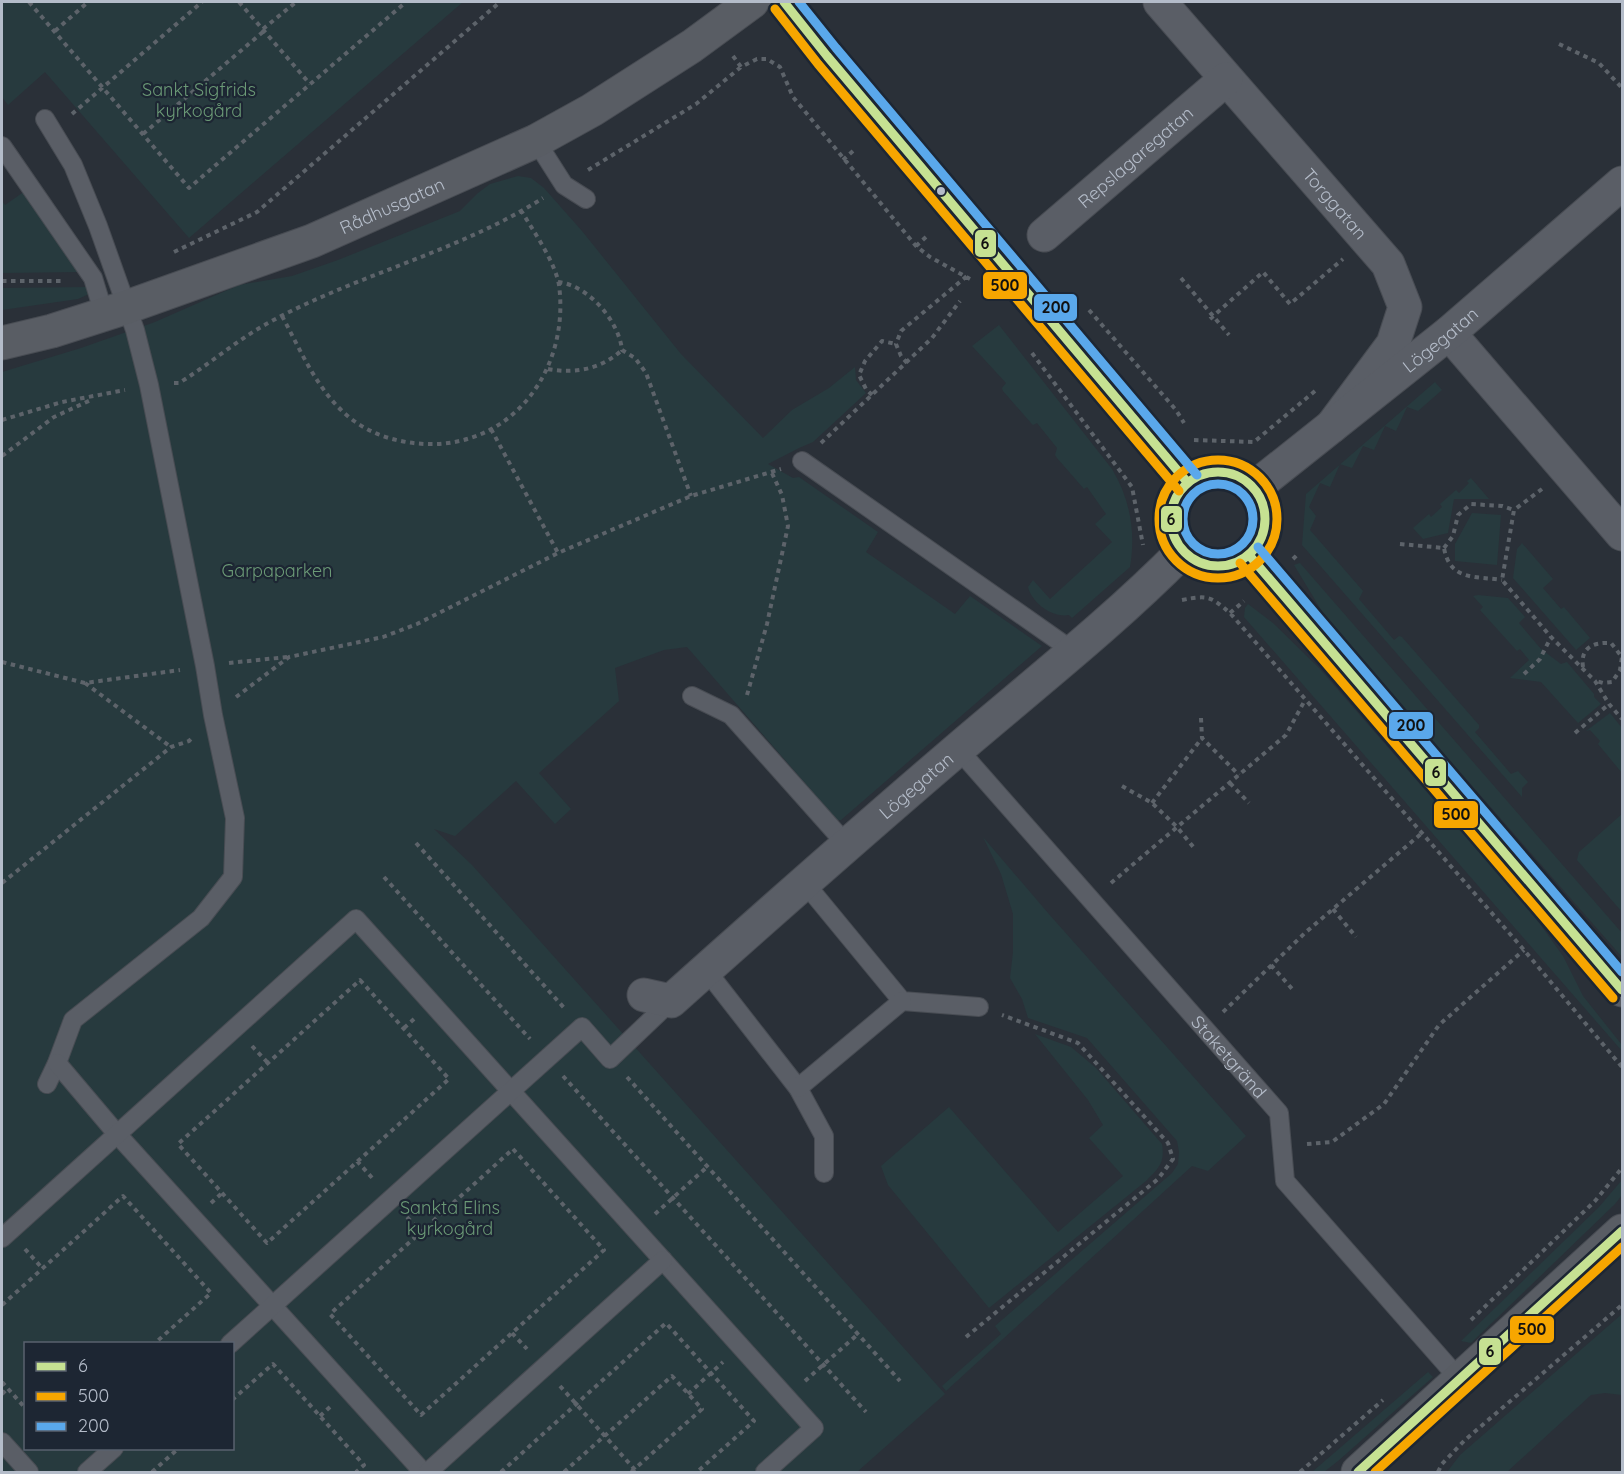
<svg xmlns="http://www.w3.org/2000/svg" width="1624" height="1474" font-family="Quicksand,sans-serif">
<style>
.green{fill:#273a3e;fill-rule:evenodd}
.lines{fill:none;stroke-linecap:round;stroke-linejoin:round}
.lane-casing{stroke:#484c53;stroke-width:20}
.street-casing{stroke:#484c53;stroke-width:35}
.secondary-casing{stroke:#484c53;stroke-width:35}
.path{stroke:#5d636a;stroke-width:4;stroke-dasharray:4.5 4.5;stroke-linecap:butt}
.lane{stroke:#5a5e66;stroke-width:18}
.street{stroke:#5a5e66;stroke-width:33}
.secondary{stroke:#595d64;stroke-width:33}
.bus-1-casing{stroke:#1d2633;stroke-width:14}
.bus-2-casing{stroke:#1d2633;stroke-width:14}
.bus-3-casing{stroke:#1d2633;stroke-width:14}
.bus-1{stroke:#c6e192;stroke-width:9}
.bus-2{stroke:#f7a600;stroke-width:9}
.bus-3{stroke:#5aa8eb;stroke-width:9}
.bus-dot{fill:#b4bcc9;stroke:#1d2633;stroke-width:2}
.labels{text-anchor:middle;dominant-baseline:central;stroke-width:4.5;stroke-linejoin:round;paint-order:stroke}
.park-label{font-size:18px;fill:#6b9a76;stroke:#1d2633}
.street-label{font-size:18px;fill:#b4bcc9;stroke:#1d2633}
.line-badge{stroke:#1d2633;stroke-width:2}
.pale-badge-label{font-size:16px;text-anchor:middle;font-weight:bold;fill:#111}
</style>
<rect width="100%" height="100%" fill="#2a3038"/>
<!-- green -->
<path class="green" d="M 2,2 L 463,2 L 189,238 L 45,72 L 8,105 L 2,97 Z
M 518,176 L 531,178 L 544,188 L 582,231 L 681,354 L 763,438 L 792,410 L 829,388 L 855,367 L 856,380 L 866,393 L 813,442 L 799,448 L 768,464 L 793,478 L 799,477 L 878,532 L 866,552 L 955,614 L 970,596 L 1042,646 L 841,820 L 837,820 L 687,647 L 664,650 L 615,668 L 619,701 L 539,773 L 571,809 L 555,824 L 516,781 L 455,836 L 434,829 L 472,865 L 945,1394 L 857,1472 L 2,1472 L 2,372 L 81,348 L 155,322 L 239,285 L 292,276 L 338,260 L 460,211 L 478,193 L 490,184 ZM 26,1344 L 232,1344 L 232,1448 L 26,1448 Z
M 25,191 L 81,272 L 2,273 L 2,201 L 5,205 Z
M 89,287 L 89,294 L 78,299 L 2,310 L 2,288 Z
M 999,325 L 1112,469 C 1130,499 1136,532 1130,567 L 1072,618 L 1069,615 C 1052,618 1032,603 1028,587 L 1033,580 L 1050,599 L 1112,542 L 1095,524 L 1106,514 L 1087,487 L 1084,489 L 1057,458 L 1055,455 L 1057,448 L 1037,423 L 1033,425 L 1031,423 L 1003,391 L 1002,388 L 1006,383 L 972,346 Z
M 1435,382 L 1442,390 L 1418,411 L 1407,407 L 1396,431 L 1385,426 L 1374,450 L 1363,446 L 1352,468 L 1340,464 L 1330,487 L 1320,483 L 1309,507 L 1316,516 L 1310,530 L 1363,591 L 1359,599 L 1394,640 L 1399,636 L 1402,637 L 1479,725 L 1479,728 L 1475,732 L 1511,774 L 1518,771 L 1528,782 L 1522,788 L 1522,797 L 1302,545 L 1306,494 Z
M 1471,478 L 1489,499 L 1454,499 L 1448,533 L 1423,539 L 1413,528 L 1429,514 L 1431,517 L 1442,507 L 1440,504 L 1456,490 L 1459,493 L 1469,483 L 1467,481 Z
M 1472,513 L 1501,515 L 1497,565 L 1455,561 L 1455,544 Z
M 1522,543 L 1553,579 L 1543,588 L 1561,609 L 1564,607 L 1590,638 L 1576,650 L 1513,578 L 1517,549 Z
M 1300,563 L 1622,933 L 1622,957 L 1374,674 L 1323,613 L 1294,565 Z
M 1478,595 L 1508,598 L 1525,617 L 1519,623 L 1541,649 L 1561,664 L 1567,662 L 1594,694 L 1594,697 L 1601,704 L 1578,723 L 1541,682 L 1510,678 L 1529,660 L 1520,649 L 1517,651 L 1480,610 L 1483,607 L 1473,596 Z
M 1248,604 L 1273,623 L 1319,668 L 1532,913 L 1563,956 L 1583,996 L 1622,1045 L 1622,1051 L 1244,617 L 1245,608 Z
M 1610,713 L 1622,728 L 1622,773 L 1598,744 L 1600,741 L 1590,730 L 1586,731 Z
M 1622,814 L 1622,912 L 1577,860 L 1579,852 Z
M 983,837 L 1048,913 L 1246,1136 L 1208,1171 L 1192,1166 L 946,1391 L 942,1386 L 1001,1334 L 995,1326 L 1172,1173 L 1178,1164 L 1179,1152 L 1177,1141 L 1087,1038 L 1028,1018 L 1022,999 L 1010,978 L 1013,952 L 1013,914 L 1001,874 Z
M 1035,1034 L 1071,1047 L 1096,1068 L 1162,1144 C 1165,1163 1159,1168 1146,1181 L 989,1308 L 888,1185 L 881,1166 L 949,1107 L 1058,1232 L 1123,1176 L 1089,1138 L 1103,1125 L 1088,1100 Z
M 1622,1180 L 1622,1195 L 1615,1204 L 1471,1343 L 1461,1341 L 1599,1207 Z
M 1622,1314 L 1622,1395 L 1605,1393 L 1591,1395 L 1507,1472 L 1447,1472 L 1460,1455 Z
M 1428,1372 L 1433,1377 L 1338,1461 L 1324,1472 L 1312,1472 Z"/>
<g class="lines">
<defs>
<g id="lane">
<path d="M 45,119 L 73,165 L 98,226 L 135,330 L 149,385 L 205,666 L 213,715 L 235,818 L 233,877 L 201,918 L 73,1020 L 57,1063 L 47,1084"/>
<path d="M 536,141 L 564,185 L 586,199"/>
<path d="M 2,146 L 93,278 L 104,314"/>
<path d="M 802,461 L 1073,651"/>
<path d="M 692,696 L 731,715 L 846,844"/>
<path id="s1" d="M 958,749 L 1279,1113 L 1285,1181 L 1460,1380"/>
<path d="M 804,882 L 902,1001 L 979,1007"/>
<path d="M 706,970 L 798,1088 L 824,1136 L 824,1173"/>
<path d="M 57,1063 L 117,1134 L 423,1472"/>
<path d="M 798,1088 L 902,1001"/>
<path d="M 2,1238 L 356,919 L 814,1428 L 765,1472"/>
<path d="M 230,1344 L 582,1027 L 610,1059 L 671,1001"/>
<path d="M 2,1442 L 29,1472"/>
<path d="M 87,1472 L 114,1448"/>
<path d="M 428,1472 L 663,1260"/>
</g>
<g id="street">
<path id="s2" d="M 1160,2 L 1388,264 L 1405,307 L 1393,344 L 1332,426"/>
<path id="s3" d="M 1044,235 L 1226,79"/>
<path d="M 1449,333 L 1622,534"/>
<path id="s4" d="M 1254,488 L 1449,333 L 1622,183"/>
<path id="s5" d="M 644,995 L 671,1001 C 766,916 861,832 958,749 C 1034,684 1113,622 1183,551"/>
</g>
<g id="secondary">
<path d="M 784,2 L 827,56 L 1188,483"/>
<path id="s6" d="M 2,343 L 52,331 L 127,307 L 312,241 L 536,141 L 592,110 L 692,46 L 752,2"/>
<circle cx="1218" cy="519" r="47"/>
<path d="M 1249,555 L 1622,990"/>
<path d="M 1358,1472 L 1622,1231"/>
</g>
</defs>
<!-- lane casing -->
<use href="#lane" class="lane-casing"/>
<!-- street casing -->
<use href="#street" class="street-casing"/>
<!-- secondary casing -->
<use href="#secondary" class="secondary-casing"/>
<!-- path -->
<path class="path" d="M 29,2 L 189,188 L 406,2
M 239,2 L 310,84
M 263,29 L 296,2
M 55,31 L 88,2
M 1559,44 L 1599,63 L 1622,88
M 733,56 L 741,67 L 757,59 L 767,59 L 780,67 L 793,97 L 916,246 L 930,257 L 970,279
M 72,114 L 202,2
M 143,134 L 264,31
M 843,160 L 854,150
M 588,170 L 696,104 L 741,67
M 916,246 L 927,236
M 174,252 L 257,212 L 500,2
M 1181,278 L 1229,335
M 2,281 L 63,281
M 558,282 C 588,285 619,321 622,350 L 635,358 L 646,373 L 691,496
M 1089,310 L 1176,410 L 1184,423
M 282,316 C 302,353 319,395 354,421 C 375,436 400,443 426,444 C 514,447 570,368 559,285 C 555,262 534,232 522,212
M 1210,319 L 1263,272 L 1290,304 L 1343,259
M 1032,353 L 1132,487 L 1143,545
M 907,363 L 901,356 L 896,344 L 901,331 L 967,276
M 548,369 C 576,374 601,369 622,350
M 174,383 L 179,383 C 210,364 238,339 270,322 C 358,274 458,252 543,198
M 872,395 L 866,389 L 859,375 L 865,361 L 882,341 L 896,344
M 2,420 L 62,402 L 125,390
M 491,429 L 558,553
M 1194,440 L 1254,442 L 1315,391
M 821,443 L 932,338 L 960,301
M 2,456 L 54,417 L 93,399
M 1542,489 L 1514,510 L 1502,580 L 1551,637 L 1595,681 L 1609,704 L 1622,719
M 1400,544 L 1444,548 C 1450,581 1475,576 1502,580
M 1444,548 L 1453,536 L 1458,515 L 1471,504 L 1502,506 L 1514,510
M 1293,559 L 1299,553
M 1182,600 C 1208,595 1210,596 1230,613 L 1524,950 L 1622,1067
M 1230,613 L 1244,601
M 2,662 L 85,683 L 180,670
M 229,663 L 287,657
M 1583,667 C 1580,647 1594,642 1611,643 L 1622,657 L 1620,670 L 1612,682 L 1603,683 L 1596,681
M 1524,674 L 1540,659 L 1551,637
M 85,683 L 171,747
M 747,695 L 767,624 L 788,526 L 782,495 L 771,471
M 236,697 L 289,657 L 383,637 L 417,624 L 558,553 L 691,496 L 781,469
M 1201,718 L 1202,738 L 1239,775
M 1575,733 L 1609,704
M 1230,783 L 1249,803
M 1122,786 L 1152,803 L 1177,827 L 1195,849
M 1152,803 L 1202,738
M 416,843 L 566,1010
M 384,877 L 530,1039
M 2,883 L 171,747 L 189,741 L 193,737
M 1111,883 L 1286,735 L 1305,700
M 1333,909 L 1356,937
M 1271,965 L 1294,991
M 360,980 L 449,1079 L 267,1243 L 178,1144 Z
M 1223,1012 L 1306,932 L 1422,833
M 404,1028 L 414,1019
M 252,1046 L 268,1063
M 563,1076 L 866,1412
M 627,1077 L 900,1381
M 1307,1144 L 1332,1142 L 1384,1104 L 1439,1025 L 1524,950
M 513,1149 L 604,1250 L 421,1415 L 330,1314 Z
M 357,1161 L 374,1180
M 211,1203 L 222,1193
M 655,1214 L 707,1167
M 407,1217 L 421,1232
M 25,1249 L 42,1268
M 2,1305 L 123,1196 L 211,1293 L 154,1344
M 1471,1320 L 1595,1201 L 1622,1168
M 512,1333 L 527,1349
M 966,1337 L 1158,1179 L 1173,1159 L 1168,1143 L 1078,1043 L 1002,1015
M 805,1381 L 858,1334
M 2,1382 L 26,1409
M 560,1386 L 637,1472
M 2,1394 L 7,1389
M 688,1394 L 723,1362
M 232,1400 L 273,1364 L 364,1465 L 356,1472
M 320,1416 L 331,1406
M 152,1472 L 179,1448
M 501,1472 L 666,1323 L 754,1421 L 697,1472
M 564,1472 L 672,1376 L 702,1409 L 631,1472
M 1300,1472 L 1383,1400
M 1438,1472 L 1442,1464 L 1465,1440 L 1622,1305"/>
<!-- lane -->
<use href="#lane" class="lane"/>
<!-- street -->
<use href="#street" class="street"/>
<!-- secondary -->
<use href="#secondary" class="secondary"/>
<defs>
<path id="bus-1" d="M 784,2 L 827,56 L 1188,483
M1171 519a47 47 0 1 1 94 0a47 47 0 1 1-94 0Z
M 1249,555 L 1622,990
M 1358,1472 L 1622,1231"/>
<path id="bus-2" d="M 775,9 L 818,64 L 1179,491
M1159 519a59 59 0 1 1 118 0a59 59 0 1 1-118 0Z
M 1240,563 L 1613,998
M 1375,1472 L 1622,1247"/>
<path id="bus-3" d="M 799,2 L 836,48 L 1197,475
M1183 519a35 35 0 1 1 70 0a35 35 0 1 1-70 0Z
M 1258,547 L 1622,972"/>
</defs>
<!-- bus-1 casing -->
<use href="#bus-1" class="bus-1-casing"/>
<!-- bus-2 casing -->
<use href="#bus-2" class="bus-2-casing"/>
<!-- bus-3 casing -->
<use href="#bus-3" class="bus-3-casing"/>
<!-- bus-1 -->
<use href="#bus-1" class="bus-1"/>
<!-- bus-2 -->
<use href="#bus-2" class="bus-2"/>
<!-- bus-3 -->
<use href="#bus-3" class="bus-3"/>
</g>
<!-- markers -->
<circle class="bus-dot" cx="941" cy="191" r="5"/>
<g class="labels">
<!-- park labels -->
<g class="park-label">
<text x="199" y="89">Sankt Sigfrids<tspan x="199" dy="21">kyrkogård</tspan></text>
<text x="277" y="570">Garpaparken</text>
<text x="450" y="1207">Sankta Elins<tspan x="450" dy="21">kyrkogård</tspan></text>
</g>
<!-- street labels -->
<g class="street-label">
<text stroke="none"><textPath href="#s3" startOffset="120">Repslagaregatan</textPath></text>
<text stroke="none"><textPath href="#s2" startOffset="267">Torggatan</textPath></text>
<text stroke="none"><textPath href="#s6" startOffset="414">Rådhusgatan</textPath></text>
<text stroke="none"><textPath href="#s4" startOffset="238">Lögegatan</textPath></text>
<text stroke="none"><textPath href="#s5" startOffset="354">Lögegatan</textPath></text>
<text stroke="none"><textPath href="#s1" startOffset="410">Staketgränd</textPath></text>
</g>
</g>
<g class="line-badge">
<rect x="974" y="229" width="23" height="29" rx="6" fill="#c6e192"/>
<rect x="982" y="271" width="46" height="29" rx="6" fill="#f7a600"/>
<rect x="1033" y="293" width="45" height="29" rx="6" fill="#5aa8eb"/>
<rect x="1160" y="505" width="23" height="28" rx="6" fill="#c6e192"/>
<rect x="1388" y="711" width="46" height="29" rx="6" fill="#5aa8eb"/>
<rect x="1424" y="758" width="23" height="29" rx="6" fill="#c6e192"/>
<rect x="1433" y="800" width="46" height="29" rx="6" fill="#f7a600"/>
<rect x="1509" y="1315" width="46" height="29" rx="6" fill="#f7a600"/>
<rect x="1478" y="1337" width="24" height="29" rx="6" fill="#c6e192"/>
</g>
<g class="pale-badge-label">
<text x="985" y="249">6</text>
<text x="1005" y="291">500</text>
<text x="1056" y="313">200</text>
<text x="1171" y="525">6</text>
<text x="1411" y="731">200</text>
<text x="1436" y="778">6</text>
<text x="1456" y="820">500</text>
<text x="1532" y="1335">500</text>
<text x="1490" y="1357">6</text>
</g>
<!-- border -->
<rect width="1624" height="1474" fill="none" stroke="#b4bcc9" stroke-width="6"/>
<!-- legend -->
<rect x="24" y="1342" width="210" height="108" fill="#1d2633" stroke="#59626f" stroke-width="1.5"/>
<rect x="36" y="1362" width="30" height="9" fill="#c6e192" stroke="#59626f" stroke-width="1.5"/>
<text x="78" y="1372" font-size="18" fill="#b4bcc9">6</text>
<rect x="36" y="1392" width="30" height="9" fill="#f7a600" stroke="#59626f" stroke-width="1.5"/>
<text x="78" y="1402" font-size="18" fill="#b4bcc9">500</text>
<rect x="36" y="1422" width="30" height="9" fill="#5aa8eb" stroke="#59626f" stroke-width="1.5"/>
<text x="78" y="1432" font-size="18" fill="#b4bcc9">200</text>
</svg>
